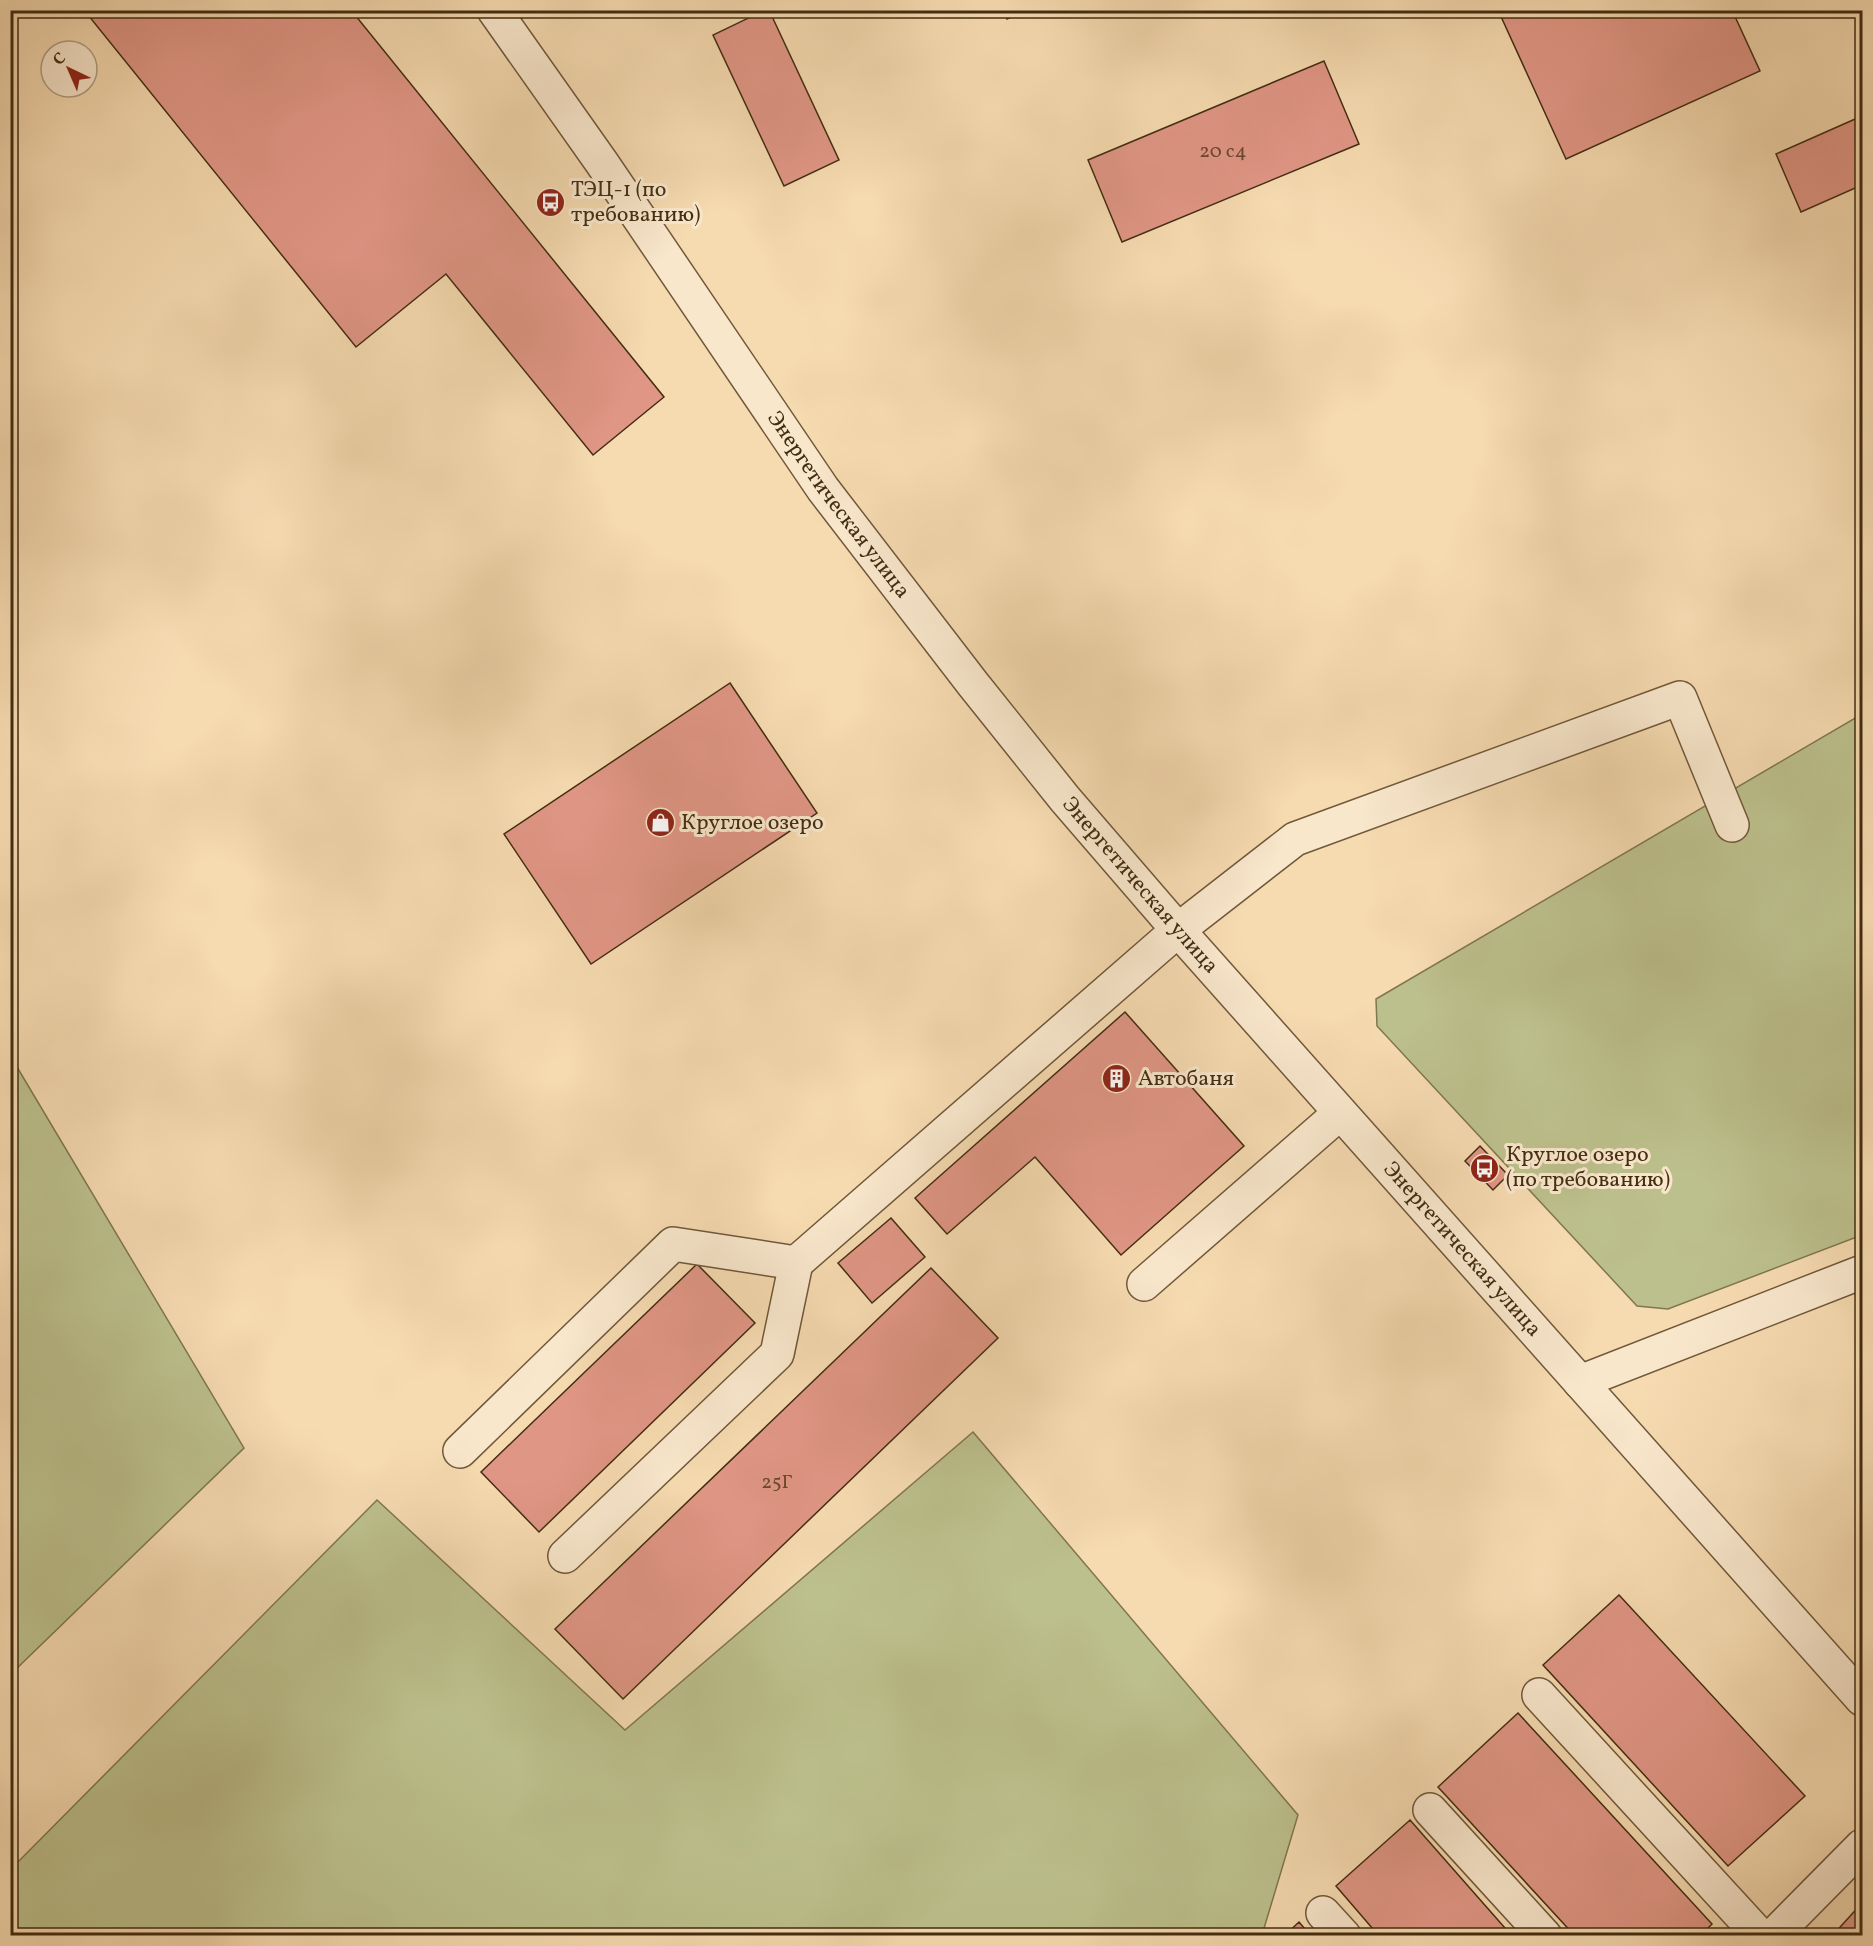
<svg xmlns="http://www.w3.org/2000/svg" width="1873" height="1946" font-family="Vollkorn,serif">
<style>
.green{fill:#bcc08c;stroke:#80764f;stroke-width:1.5}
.building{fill:#e09685;stroke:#432d12;stroke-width:1.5}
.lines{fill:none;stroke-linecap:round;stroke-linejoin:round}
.minor-casing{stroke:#70583a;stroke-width:36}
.minor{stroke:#f9e7cc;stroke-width:33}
.labels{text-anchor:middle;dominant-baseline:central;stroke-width:6;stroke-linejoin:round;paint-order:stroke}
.number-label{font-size:20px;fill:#6a472f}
.poi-label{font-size:22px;fill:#432d12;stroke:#f9e7cc;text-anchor:start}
.street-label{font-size:22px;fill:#432d12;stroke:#f9e7cc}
</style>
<rect width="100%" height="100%" fill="#f6dab0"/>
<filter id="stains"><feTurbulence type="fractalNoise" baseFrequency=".00333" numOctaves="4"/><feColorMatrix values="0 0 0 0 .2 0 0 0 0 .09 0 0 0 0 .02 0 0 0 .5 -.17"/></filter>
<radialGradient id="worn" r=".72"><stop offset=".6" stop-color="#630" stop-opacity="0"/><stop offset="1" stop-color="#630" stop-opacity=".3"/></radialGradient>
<!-- green -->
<path class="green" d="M 1862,714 L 1862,1235 L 1668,1309 L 1637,1306 L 1377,1026 L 1376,999 Z
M 14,1062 L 244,1448 L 11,1674 L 10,1063 Z
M 973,1432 L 1298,1815 L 1262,1935 L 11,1935 L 11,1869 L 377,1500 L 625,1730 Z"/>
<!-- building -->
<path class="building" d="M 84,10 L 351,10 L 664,397 L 593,455 L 446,274 L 356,347 Z
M 765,10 L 769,10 L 839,160 L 784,186 L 713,35 Z
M 1004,10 L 1027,10 L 1007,19 Z
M 1498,10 L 1732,10 L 1760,71 L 1566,159 Z
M 1324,61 L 1359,144 L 1122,242 L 1088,160 Z
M 1862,116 L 1862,185 L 1801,212 L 1776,154 Z
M 730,683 L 817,813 L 591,964 L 504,834 Z
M 1125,1012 L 1244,1146 L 1121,1255 L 1035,1157 L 947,1234 L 915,1198 Z
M 1480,1146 L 1508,1175 L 1493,1190 L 1465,1161 Z
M 891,1218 L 925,1257 L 872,1303 L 838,1263 Z
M 697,1264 L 755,1323 L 539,1532 L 481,1472 Z
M 931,1268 L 998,1338 L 623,1699 L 555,1629 Z
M 1619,1595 L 1805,1796 L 1728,1866 L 1543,1665 Z
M 1518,1713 L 1712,1924 L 1700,1936 L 1575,1936 L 1438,1787 Z
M 1410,1820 L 1512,1936 L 1379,1936 L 1336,1886 Z
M 1862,1903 L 1862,1936 L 1832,1936 Z
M 1299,1922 L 1311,1936 L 1284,1936 Z"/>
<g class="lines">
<defs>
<g id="minor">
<path id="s1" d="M 494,10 L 602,163 L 823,489 L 973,684 L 1065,799 L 1178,930 L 1862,1699"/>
<path d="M 1144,1284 L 1340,1113"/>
<path d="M 1580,1382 L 1862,1272"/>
<path d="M 460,1451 L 673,1244 L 796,1263 L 1178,930 L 1295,839 L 1680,698 L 1732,825"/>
<path d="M 565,1556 L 777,1354 L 796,1263"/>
<path d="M 1539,1695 L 1760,1936"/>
<path d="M 1430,1810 L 1545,1936"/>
<path d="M 1323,1913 L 1344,1936"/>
<path d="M 1773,1936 L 1862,1846"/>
</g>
</defs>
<!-- minor casing -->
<use href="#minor" class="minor-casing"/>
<!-- minor -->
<use href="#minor" class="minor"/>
</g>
<!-- icons -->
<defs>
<symbol id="bus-disc" viewBox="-11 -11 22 22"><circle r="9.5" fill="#8f2418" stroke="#f9e7cc"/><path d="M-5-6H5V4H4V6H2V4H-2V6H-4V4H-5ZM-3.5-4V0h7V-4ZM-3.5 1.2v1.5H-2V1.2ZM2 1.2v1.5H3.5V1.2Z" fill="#fff"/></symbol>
<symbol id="shop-disc" viewBox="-11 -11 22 22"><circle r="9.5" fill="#8f2418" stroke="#f9e7cc"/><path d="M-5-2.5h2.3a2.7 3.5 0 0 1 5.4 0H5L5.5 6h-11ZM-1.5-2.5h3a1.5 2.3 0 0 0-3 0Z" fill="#fff"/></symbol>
<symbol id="building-disc" viewBox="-11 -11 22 22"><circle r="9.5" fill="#8f2418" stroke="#f9e7cc"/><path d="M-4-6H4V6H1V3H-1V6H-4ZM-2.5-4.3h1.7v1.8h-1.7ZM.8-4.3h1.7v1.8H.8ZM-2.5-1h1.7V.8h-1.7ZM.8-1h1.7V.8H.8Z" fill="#fff"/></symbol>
</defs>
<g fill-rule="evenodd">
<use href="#bus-disc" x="534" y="186" width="33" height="33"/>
<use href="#shop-disc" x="644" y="806" width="33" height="33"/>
<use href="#building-disc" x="1100" y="1062" width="33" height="33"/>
<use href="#bus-disc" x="1468" y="1152" width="33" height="33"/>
</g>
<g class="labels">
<!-- number labels -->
<g class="number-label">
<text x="1223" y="152">20 с4</text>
<text x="777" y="1483">25Г</text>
</g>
<!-- poi labels -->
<g class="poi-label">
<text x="571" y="190">ТЭЦ-1 (по<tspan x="571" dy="25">требованию)</tspan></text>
<text x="681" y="823">Круглое озеро</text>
<text x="1138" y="1079">Автобаня</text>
<text x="1506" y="1155">Круглое озеро<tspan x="1506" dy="25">(по требованию)</tspan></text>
</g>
<!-- street labels -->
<g class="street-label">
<text stroke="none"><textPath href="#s1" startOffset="603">Энергетическая улица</textPath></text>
<text stroke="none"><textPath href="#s1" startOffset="1089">Энергетическая улица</textPath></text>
<text stroke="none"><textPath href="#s1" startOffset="1575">Энергетическая улица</textPath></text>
</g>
</g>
<!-- margin -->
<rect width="1873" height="1946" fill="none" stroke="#f6dab0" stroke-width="36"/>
<rect x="12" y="12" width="1849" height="1922" fill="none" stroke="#432d12" stroke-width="3"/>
<rect x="18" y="18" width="1837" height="1910" fill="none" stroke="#432d12" stroke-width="1.5"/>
<!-- north arrow -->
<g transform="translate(69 69) rotate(316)"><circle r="28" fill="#f9e7cc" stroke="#b09d82" stroke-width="1.5"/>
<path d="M0-4.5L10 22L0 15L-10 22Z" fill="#8f2418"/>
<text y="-9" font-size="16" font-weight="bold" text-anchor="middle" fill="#432d12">С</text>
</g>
<rect width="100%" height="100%" filter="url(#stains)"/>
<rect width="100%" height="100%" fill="url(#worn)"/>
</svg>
